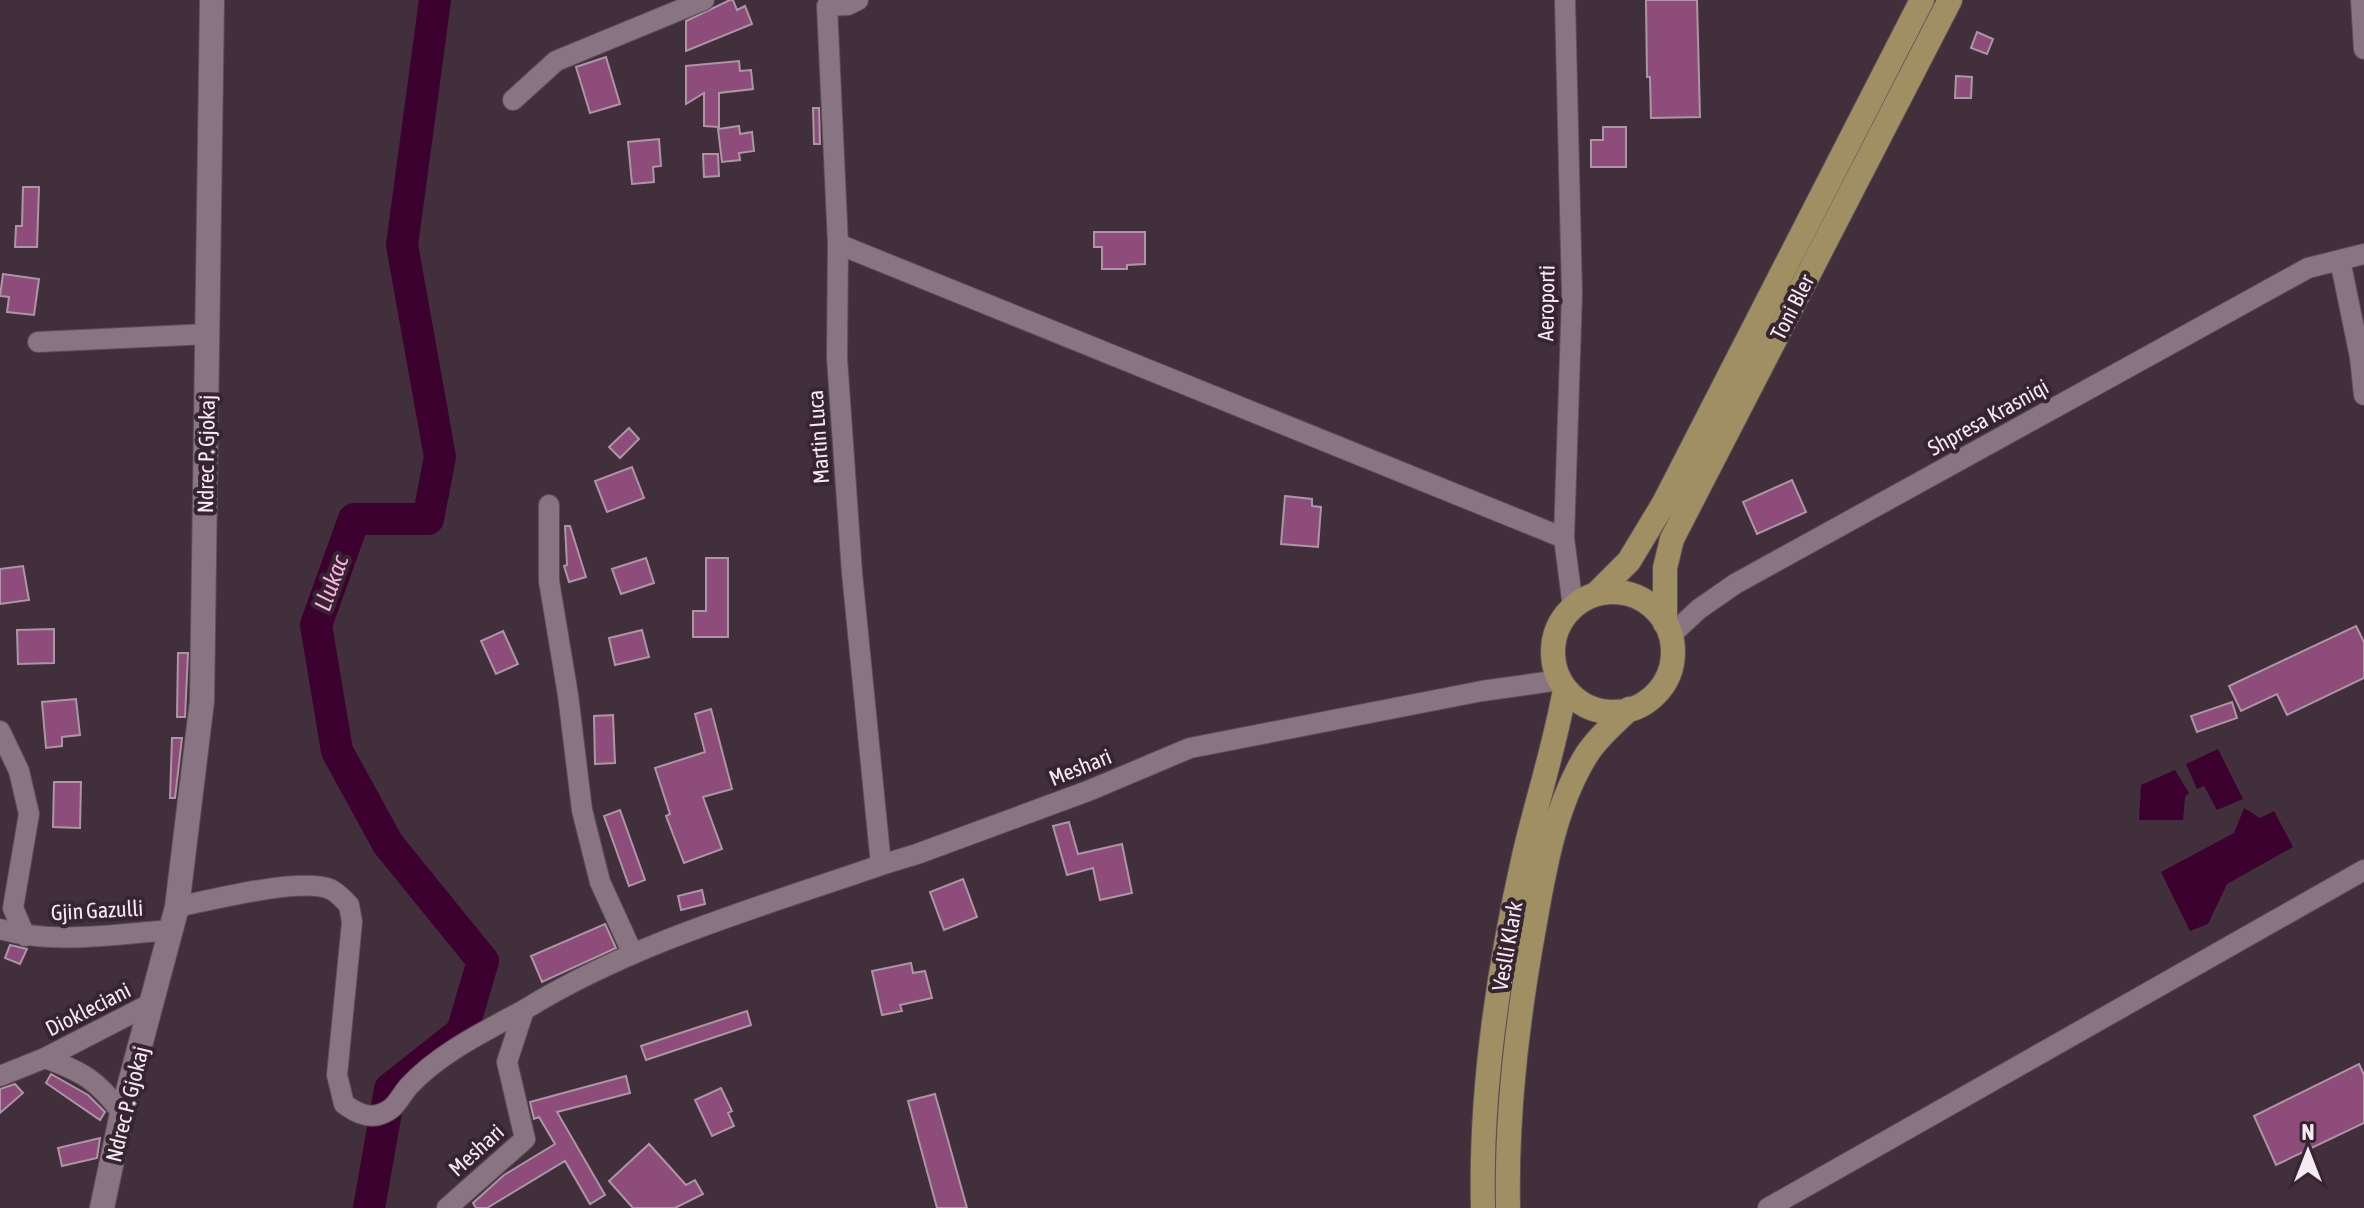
<svg xmlns="http://www.w3.org/2000/svg" width="2364" height="1208" font-family="'Asap Condensed',sans-serif">
<style>
.water{fill:#3d0130}
.lines{fill:none;stroke-linecap:round;stroke-linejoin:round}
.river{stroke:#3d0130;stroke-width:32}
.building{fill:#8d4c79;stroke:#ac96a4;stroke-width:2}
.street-casing{stroke:#5d4e58;stroke-width:22}
.secondary-casing{stroke:#5d4e58;stroke-width:26}
.primary-casing{stroke:#5d4e58;stroke-width:26}
.street{stroke:#897582;stroke-width:20}
.secondary{stroke:#897582;stroke-width:24}
.primary{stroke:#9f8f63;stroke-width:24}
.labels{text-anchor:middle;dominant-baseline:central;stroke-width:8;stroke-linejoin:round;paint-order:stroke}
.street-label{font-size:22px;fill:#f6eaf2;stroke:#362530}
.water-label{font-size:24px;font-style:italic;fill:#fcb0e2;stroke:#362530}
</style>
<rect width="100%" height="100%" fill="#412f3b"/>
<!-- water -->
<path class="water" d="M 2218,749 L 2243,799 L 2217,810 L 2204,786 L 2197,789 L 2186,764 Z
M 2175,770 L 2189,793 L 2185,797 L 2183,820 L 2139,820 L 2141,785 Z
M 2244,808 L 2260,818 L 2274,811 L 2293,847 L 2227,884 L 2208,924 L 2190,931 L 2161,872 L 2234,833 Z"/>
<g class="lines">
<!-- river -->
<path class="river" d="M 369,1208 L 390,1089 L 462,1032 L 483,961 L 388,844 L 337,751 L 316,625 L 354,519 L 428,519 L 440,457 L 402,245 L 435,0"/>
</g>
<!-- building -->
<path class="building" d="M 730,0 L 733,0 L 737,10 L 745,6 L 752,24 L 686,51 L 686,21 Z
M 1646,0 L 1697,0 L 1700,117 L 1651,118 L 1650,77 L 1647,77 Z
M 1977,32 L 1993,39 L 1987,54 L 1971,48 Z
M 606,57 L 620,104 L 590,113 L 576,67 Z
M 739,61 L 740,71 L 751,70 L 753,89 L 719,93 L 719,127 L 704,126 L 704,93 L 686,104 L 686,66 Z
M 1956,76 L 1972,77 L 1971,98 L 1955,98 Z
M 813,108 L 819,108 L 820,144 L 814,144 Z
M 739,126 L 740,134 L 752,132 L 754,151 L 739,153 L 740,160 L 722,162 L 718,129 Z
M 1603,127 L 1626,127 L 1626,167 L 1591,167 L 1591,140 L 1603,140 Z
M 659,139 L 661,166 L 653,167 L 654,182 L 632,184 L 628,142 Z
M 703,154 L 718,154 L 719,176 L 704,177 Z
M 23,187 L 39,187 L 37,247 L 15,247 L 16,226 L 22,226 Z
M 1094,232 L 1145,232 L 1145,264 L 1127,265 L 1127,269 L 1102,269 L 1102,247 L 1094,247 Z
M 3,274 L 39,279 L 34,315 L 7,312 L 9,297 L 0,296 Z
M 629,428 L 639,439 L 620,458 L 609,447 Z
M 632,467 L 644,498 L 607,512 L 595,481 Z
M 1792,480 L 1806,512 L 1757,534 L 1743,502 Z
M 1285,496 L 1312,499 L 1312,506 L 1321,507 L 1318,547 L 1281,544 Z
M 565,526 L 570,526 L 586,577 L 569,582 L 564,566 L 567,565 Z
M 646,558 L 654,583 L 621,594 L 612,569 Z
M 706,558 L 728,558 L 728,637 L 693,637 L 693,611 L 706,611 Z
M 23,566 L 29,600 L 0,604 L 0,569 Z
M 2356,626 L 2364,642 L 2364,678 L 2287,715 L 2277,694 L 2241,711 L 2229,686 Z
M 54,629 L 54,663 L 18,664 L 17,630 Z
M 642,630 L 649,657 L 615,665 L 609,638 Z
M 503,631 L 518,664 L 496,674 L 481,641 Z
M 178,653 L 188,653 L 185,717 L 177,717 Z
M 76,699 L 80,735 L 62,737 L 62,746 L 46,748 L 42,702 Z
M 2232,702 L 2237,718 L 2197,732 L 2191,716 Z
M 711,709 L 732,789 L 703,797 L 722,849 L 684,863 L 666,816 L 670,814 L 655,768 L 705,752 L 695,714 Z
M 613,715 L 615,763 L 595,764 L 594,716 Z
M 172,738 L 182,738 L 175,798 L 170,798 Z
M 54,782 L 81,782 L 80,828 L 53,827 Z
M 620,810 L 645,880 L 629,886 L 604,816 Z
M 1069,822 L 1078,854 L 1122,844 L 1132,893 L 1100,900 L 1093,868 L 1067,875 L 1053,826 Z
M 963,879 L 977,917 L 944,930 L 930,892 Z
M 702,890 L 705,904 L 681,910 L 678,896 Z
M 605,924 L 616,948 L 542,982 L 531,956 Z
M 10,945 L 27,949 L 20,964 L 5,958 Z
M 911,963 L 913,973 L 925,971 L 932,998 L 900,1005 L 902,1011 L 882,1015 L 872,971 Z
M 747,1011 L 751,1025 L 646,1060 L 641,1046 Z
M 2359,1064 L 2364,1075 L 2364,1123 L 2276,1165 L 2254,1116 Z
M 51,1074 L 88,1095 L 105,1112 L 100,1120 L 46,1083 Z
M 626,1076 L 630,1093 L 557,1112 L 605,1195 L 590,1204 L 565,1161 L 487,1208 L 476,1208 L 473,1203 L 504,1175 L 555,1144 L 539,1117 L 534,1119 L 530,1102 Z
M 15,1084 L 23,1093 L 0,1113 L 0,1089 Z
M 721,1088 L 732,1111 L 728,1113 L 734,1126 L 712,1136 L 695,1100 Z
M 935,1094 L 967,1208 L 937,1208 L 908,1101 Z
M 100,1138 L 97,1158 L 62,1166 L 58,1148 Z
M 649,1144 L 686,1185 L 695,1180 L 703,1194 L 675,1208 L 633,1208 L 609,1181 Z"/>
<g class="lines">
<defs>
<path id="street" d="M 1565,0 L 1572,294 L 1564,538 L 1573,607
M 2361,0 L 2364,49
M 827,6 L 838,244 L 837,358 L 852,573 L 881,865
M 827,6 L 848,5 L 858,0
M 513,100 L 556,61 L 704,0
M 838,244 L 1564,538
M 2340,260 L 2360,357 L 2364,395
M 38,342 L 208,334
M 549,505 L 549,581 L 568,695 L 582,810 L 600,882 L 632,952
M 1671,635 L 1699,609 L 1735,584 L 2308,268 L 2364,254
M 0,731 L 19,771 L 29,814 L 13,908 L 25,936
M 177,907 C 211,900 300,877 330,889 C 337,892 344,900 349,905 L 352,922 L 337,1075 L 344,1104 C 354,1111 365,1118 378,1115 C 396,1110 398,1099 409,1086 C 441,1052 484,1032 524,1010
M 0,929 C 56,945 115,934 172,930
M 45,1058 C 83,1072 97,1080 122,1113
M 0,1076 L 45,1058 L 152,1003
M 447,1208 L 525,1139 L 507,1062 L 524,1010 C 634,942 760,907 881,865 L 917,854 L 1088,791 L 1190,748 L 1482,691 L 1560,680
M 1768,1208 L 2364,870"/>
<path id="secondary" d="M 102,1208 L 122,1113 L 177,907 L 202,701 L 212,0"/>
<path id="primary" d="M1553 652a60 60 0 1 1 120 0a60 60 0 1 1-120 0Z
M 1596,594 L 1629,561 L 1664,503 L 1922,0
M 1665,623 L 1665,568 L 1672,539 L 1950,0
M 1483,1208 C 1480,1089 1498,971 1524,856 C 1537,800 1555,746 1565,689
M 1508,1208 C 1506,1114 1517,1021 1534,928 C 1544,870 1555,805 1587,754 C 1598,737 1615,723 1629,709"/>
</defs>
<!-- street casing -->
<use href="#street" class="street-casing"/>
<!-- secondary casing -->
<use href="#secondary" class="secondary-casing"/>
<!-- primary casing -->
<use href="#primary" class="primary-casing"/>
<!-- street -->
<use href="#street" class="street"/>
<!-- secondary -->
<use href="#secondary" class="secondary"/>
<!-- primary -->
<use href="#primary" class="primary"/>
</g>
<g class="labels">
<!-- street labels -->
<g class="street-label">
<text transform="translate(1546 303) rotate(-89)">Aeroporti</text>
<text transform="translate(1792 307) rotate(-63)">Toni Bler</text>
<text transform="translate(1988 417) rotate(-29)">Shpresa Krasniqi</text>
<text transform="translate(818 437) rotate(-94)">Martin Luca</text>
<text transform="translate(206 454) rotate(-89)">Ndrec P. Gjokaj</text>
<text transform="translate(1080 767) rotate(-22)">Meshari</text>
<text transform="translate(97 910) rotate(-3)">Gjin Gazulli</text>
<text transform="translate(1507 946) rotate(-80)">Veslli Klark</text>
<text transform="translate(88 1009) rotate(-27)">Diokleciani</text>
<text transform="translate(127 1104) rotate(-76)">Ndrec P. Gjokaj</text>
<text transform="translate(476 1150) rotate(-42)">Meshari</text>
</g>
<!-- water labels -->
<g class="water-label">
<text transform="translate(331 583) rotate(-70)">Llukac</text>
</g>
</g>
<!-- north arrow -->
<g transform="translate(2308 1152)" stroke="#362530" stroke-width="6" paint-order="stroke">
<path d="M0-6L14 30L0 20L-14 30Z" fill="#f6eaf2"/>
<text y="-12" font-size="22" font-weight="bold" text-anchor="middle" fill="#f6eaf2">N</text>
</g>
</svg>
